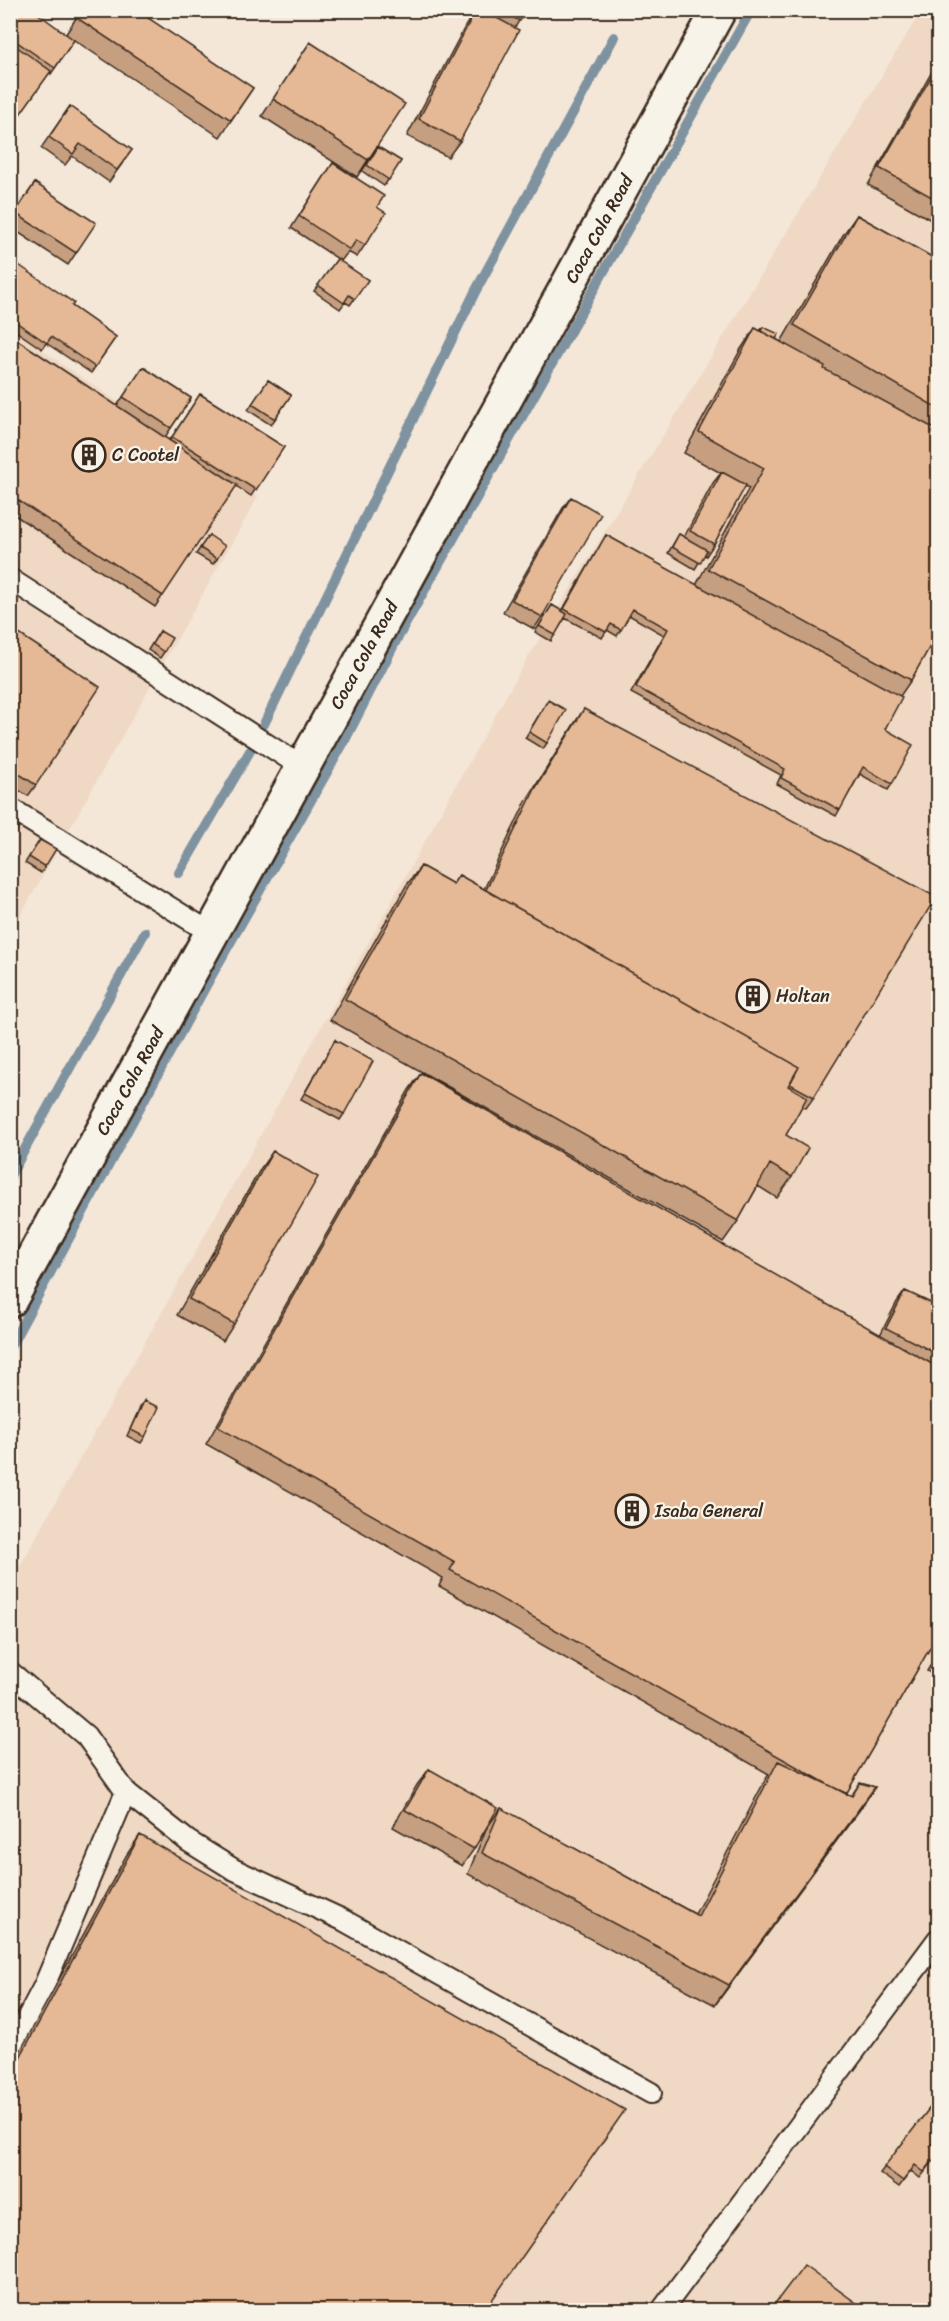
<svg xmlns="http://www.w3.org/2000/svg" width="949" height="2321" font-family="Sriracha,sans-serif">
<style>
.built{fill:#f0d9c4}
.lines{fill:none;stroke-linecap:round;stroke-linejoin:round}
.stream{stroke:#7e92a0;stroke-width:10}
.service-casing{stroke:#3b2a1e;stroke-width:24}
.secondary-casing{stroke:#3b2a1e;stroke-width:38}
.service{stroke:#f7f3e8;stroke-width:20}
.secondary{stroke:#f7f3e8;stroke-width:33}
.wall{fill:#c69f81;stroke:#3b2a1e;stroke-width:1.5}
.shaded-wall{fill:#a18269;stroke:#3b2a1e;stroke-width:1.5}
.building{fill:#e6b996;stroke:#3b2a1e;stroke-width:1.5}
.labels{text-anchor:middle;dominant-baseline:central;stroke-width:4.5;stroke-linejoin:round;paint-order:stroke}
.street-label{font-size:18px;fill:#3b2a1e;stroke:#f7f3e8}
.poi-label{font-size:18px;fill:#3b2a1e;stroke:#f7f3e8;text-anchor:start}
</style>
<rect width="100%" height="100%" fill="#f4e7d8"/>
<filter id="ink" filterUnits="userSpaceOnUse"><feTurbulence type="fractalNoise" baseFrequency=".0167" numOctaves="2"/><feDisplacementMap in="SourceGraphic" scale="12" xChannelSelector="R" yChannelSelector="G"/><feConvolveMatrix kernelMatrix="1 2 1 2 8 2 1 2 1" color-interpolation-filters="sRGB"/></filter>
<g filter="url(#ink)">
<!-- built -->
<path class="built" d="M 921,11 L 938,11 L 938,2310 L 11,2310 L 11,1582 L 520,671 Z
M 11,329 L 258,497 L 11,932 Z"/>
<g class="lines">
<!-- stream -->
<path class="stream" d="M 264,724 L 475,292 L 614,37
M 179,873 L 250,751
M 10,1176 L 145,932
M 10,1347 L 209,980 L 344,742 L 397,639 L 751,10"/>
<defs>
<path id="service" d="M 10,579 L 302,767
M 10,808 L 211,933
M 10,1672 L 86,1736 L 126,1792 L 188,1841 L 233,1869 L 343,1920 L 651,2093
M 10,2051 L 44,1986 L 126,1792
M 662,2310 L 938,1939"/>
<path id="secondary" d="M 10,1300 L 719,10"/>
</defs>
<!-- service casing -->
<use href="#service" class="service-casing"/>
<!-- secondary casing -->
<use href="#secondary" class="secondary-casing"/>
<!-- service -->
<use href="#service" class="service"/>
<!-- secondary -->
<use href="#secondary" class="secondary"/>
</g>
<!-- wall -->
<path class="wall" d="M 81,10 L 136,10 L 253,88 L 220,137 L 74,40 L 51,74 L 50,72 L 10,128 L 10,18 L 66,34 Z
M 452,10 L 525,10 L 515,28 L 460,141 L 448,157 L 407,136 L 466,25 L 470,19 Z
M 310,42 L 368,160 L 357,177 L 262,116 Z
M 939,59 L 939,210 L 931,220 L 868,185 Z
M 70,106 L 132,150 L 109,182 L 72,156 L 65,165 L 41,148 Z
M 378,147 L 401,161 L 384,186 L 362,171 Z
M 333,163 L 377,207 L 365,245 L 357,257 L 348,252 L 341,261 L 291,228 Z
M 35,183 L 76,253 L 68,265 L 10,227 L 10,219 Z
M 857,215 L 939,261 L 939,630 L 911,680 L 900,696 L 885,729 L 892,784 L 888,790 L 860,774 L 836,816 L 777,784 L 781,775 L 631,693 L 664,635 L 629,615 L 617,636 L 607,630 L 602,638 L 565,618 L 551,641 L 535,632 L 552,605 L 562,611 L 606,535 L 696,585 L 749,488 L 745,486 L 714,544 L 706,556 L 704,554 L 695,569 L 668,553 L 679,534 L 684,537 L 713,483 L 721,473 L 684,453 L 741,349 L 755,328 L 760,331 L 763,327 L 776,339 L 781,342 L 843,235 Z
M 10,259 L 72,306 L 116,337 L 91,373 L 46,343 L 42,349 L 10,327 Z
M 337,259 L 368,280 L 350,305 L 345,302 L 340,309 L 314,291 Z
M 10,335 L 117,406 L 143,367 L 191,398 L 165,437 L 170,440 L 200,394 L 284,447 L 251,496 L 236,486 L 155,607 L 10,512 Z
M 268,380 L 291,395 L 271,425 L 248,410 Z
M 571,497 L 542,617 L 534,629 L 503,612 L 563,508 Z
M 209,535 L 217,559 L 213,564 L 196,554 Z
M 10,628 L 36,785 L 28,796 L 10,785 Z
M 160,631 L 164,652 L 160,658 L 148,650 Z
M 548,700 L 547,743 L 543,749 L 525,738 Z
M 584,709 L 814,1097 L 806,1108 L 802,1106 L 786,1135 L 792,1177 L 777,1198 L 758,1186 L 738,1221 L 723,1242 L 330,1020 L 406,886 L 421,866 L 453,884 L 459,875 L 484,889 L 526,801 L 576,721 Z
M 40,840 L 45,867 L 41,873 L 25,863 Z
M 335,1040 L 344,1114 L 340,1120 L 301,1099 Z
M 421,1073 L 880,1335 L 897,1302 L 905,1291 L 939,1307 L 939,1632 L 846,1794 L 851,1796 L 860,1783 L 875,1787 L 715,2005 L 468,1874 L 486,1829 L 501,1808 L 695,1914 L 764,1782 L 769,1774 L 439,1586 L 443,1578 L 206,1444 L 409,1090 Z
M 273,1151 L 234,1324 L 223,1341 L 177,1315 L 261,1168 Z
M 144,1401 L 145,1437 L 141,1443 L 127,1436 L 140,1407 Z
M 939,1651 L 939,1678 L 927,1671 Z
M 429,1769 L 474,1849 L 462,1866 L 393,1827 L 417,1785 Z
M 140,1835 L 10,2310 L 10,2070 L 126,1856 Z
M 939,2096 L 931,2145 L 939,2154 L 920,2178 L 911,2171 L 899,2187 L 880,2173 Z"/>
<!-- shaded-wall -->
<path class="shaded-wall" d="M 875,1787 L 861,1808 L 715,2005 L 729,1985 Z"/>
<!-- building -->
<path class="building" d="M 16,10 L 33,10 L 74,40 L 55,68 L 10,37 L 10,18 Z
M 82,10 L 136,10 L 253,88 L 231,120 L 77,18 Z
M 476,10 L 482,10 L 519,30 L 460,141 L 419,119 Z
M 498,10 L 525,10 L 520,21 Z
M 10,42 L 51,71 L 10,128 Z
M 310,42 L 405,104 L 368,160 L 273,99 Z
M 939,63 L 939,201 L 879,168 Z
M 70,106 L 132,150 L 117,170 L 80,144 L 73,154 L 49,137 Z
M 378,147 L 401,161 L 389,180 L 367,165 Z
M 333,163 L 384,196 L 377,207 L 386,213 L 365,245 L 356,240 L 350,250 L 299,216 Z
M 35,183 L 96,223 L 76,253 L 15,213 Z
M 857,215 L 939,261 L 939,409 L 794,325 Z
M 10,259 L 74,303 L 72,306 L 116,337 L 95,367 L 51,337 L 47,343 L 10,318 Z
M 337,259 L 368,280 L 355,299 L 349,295 L 344,303 L 318,285 Z
M 763,327 L 779,334 L 776,339 L 761,331 Z
M 755,328 L 825,366 L 824,369 L 939,431 L 939,630 L 911,680 L 708,569 L 764,468 L 699,432 Z
M 10,335 L 237,485 L 163,596 L 10,495 Z
M 143,367 L 191,398 L 171,428 L 123,397 Z
M 268,380 L 291,395 L 275,419 L 252,404 Z
M 200,394 L 284,447 L 256,490 L 172,437 Z
M 722,472 L 746,485 L 714,544 L 690,531 Z
M 571,497 L 601,514 L 542,617 L 512,600 Z
M 679,534 L 707,550 L 700,563 L 672,547 Z
M 209,535 L 225,546 L 217,559 L 200,548 Z
M 606,535 L 902,697 L 885,729 L 913,745 L 892,784 L 863,767 L 840,810 L 781,778 L 785,769 L 636,687 L 668,629 L 633,609 L 621,630 L 611,624 L 606,632 L 564,609 Z
M 552,605 L 567,614 L 555,635 L 539,626 Z
M 10,628 L 100,687 L 36,785 L 10,768 Z
M 160,631 L 172,638 L 164,652 L 152,644 Z
M 548,700 L 566,710 L 547,743 L 529,732 Z
M 584,709 L 936,897 L 814,1097 L 790,1084 L 799,1067 L 486,890 L 535,789 Z
M 10,821 L 19,827 L 10,839 Z
M 40,840 L 56,849 L 45,867 L 29,857 Z
M 421,866 L 453,884 L 459,875 L 799,1067 L 788,1086 L 807,1097 L 786,1135 L 808,1148 L 792,1177 L 770,1164 L 738,1221 L 345,999 Z
M 335,1040 L 373,1061 L 344,1114 L 305,1093 Z
M 421,1073 L 939,1368 L 939,1632 L 846,1794 L 829,1785 L 450,1570 L 455,1562 L 218,1427 Z
M 273,1151 L 318,1177 L 234,1324 L 189,1299 Z
M 905,1291 L 939,1307 L 939,1355 L 886,1328 Z
M 144,1401 L 159,1407 L 145,1437 L 131,1430 Z
M 939,1654 L 939,1661 L 935,1660 Z
M 778,1761 L 852,1796 L 860,1783 L 875,1787 L 729,1985 L 482,1853 L 501,1808 L 698,1916 Z
M 429,1769 L 498,1808 L 474,1849 L 405,1810 Z
M 140,1835 L 625,2110 L 485,2310 L 10,2310 L 10,2076 Z
M 939,2096 L 939,2135 L 930,2146 L 934,2142 L 939,2146 L 939,2153 L 924,2172 L 915,2165 L 903,2181 L 884,2167 Z
M 804,2265 L 866,2310 L 770,2310 Z"/>
</g>
<!-- icons -->
<defs>
<symbol id="building-ring" viewBox="-11 -11 22 22"><circle r="9.5" fill="#f7f3e8" stroke="#3b2a1e" stroke-width="1.5"/><path d="M-4-6H4V6H1V3H-1V6H-4ZM-2.5-4.3h1.7v1.8h-1.7ZM.8-4.3h1.7v1.8H.8ZM-2.5-1h1.7V.8h-1.7ZM.8-1h1.7V.8H.8Z" fill="#3b2a1e"/></symbol>
</defs>
<g fill-rule="evenodd">
<use href="#building-ring" x="70" y="436" width="38" height="38"/>
<use href="#building-ring" x="734" y="977" width="38" height="38"/>
<use href="#building-ring" x="613" y="1492" width="38" height="38"/>
</g>
<g class="labels">
<!-- street labels -->
<g class="street-label">
<text transform="translate(599 229) rotate(-61)">Coca Cola Road</text>
<text transform="translate(364 655) rotate(-61)">Coca Cola Road</text>
<text transform="translate(130 1081) rotate(-61)">Coca Cola Road</text>
</g>
<!-- poi labels -->
<g class="poi-label">
<text x="112" y="455">C Cootel</text>
<text x="776" y="996">Holtan</text>
<text x="655" y="1511">Isaba General</text>
</g>
</g>
<!-- margin -->
<rect width="949" height="2321" fill="none" stroke="#f7f3e8" stroke-width="36"/>
<rect x="18" y="18" width="913" height="2285" fill="none" stroke="#3b2a1e" stroke-width="2" filter="url(#ink)"/>
</svg>
